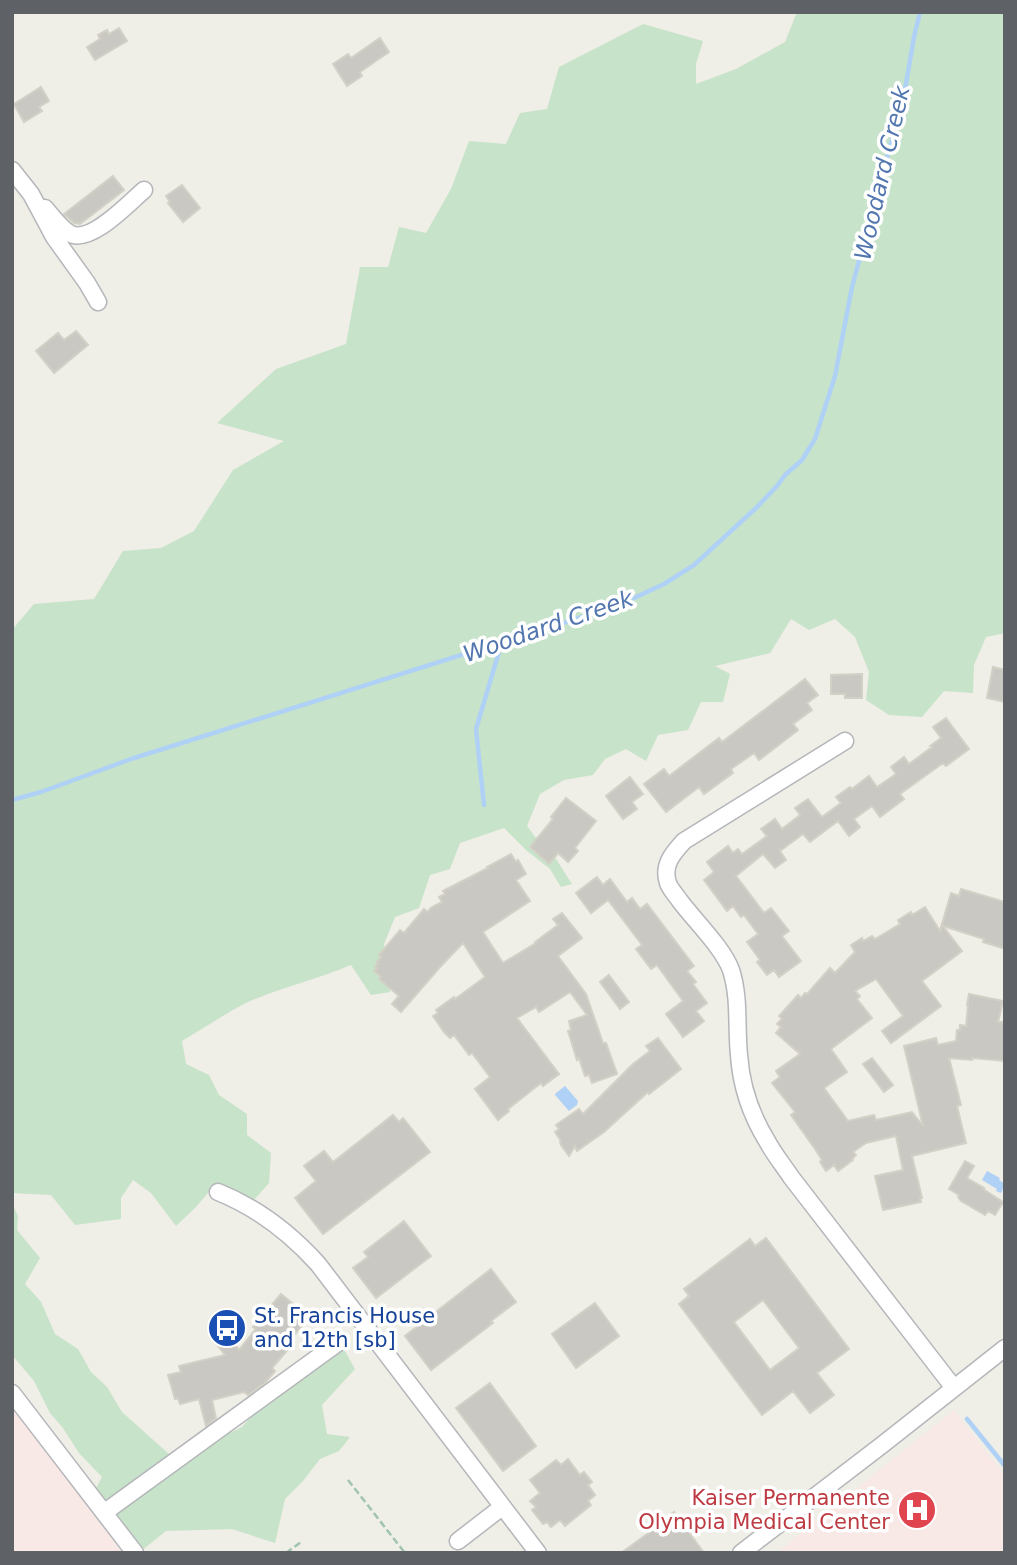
<svg xmlns="http://www.w3.org/2000/svg" width="1017" height="1565" font-family="'DejaVu Sans',sans-serif">
<style>
.medical{fill:#f9e9e6}
.green{fill:#c7e3c9}
.water{fill:#b0d1f6}
.lines{fill:none;stroke-linecap:round;stroke-linejoin:round}
.stream{stroke:#b0d1f6;stroke-width:4.5}
.building{fill:#cac8c3;stroke:#d3d0c6;stroke-width:2;fill-rule:evenodd}
.minor-casing{stroke:#b4b6ba;stroke-width:19}
.path{stroke:#a0c4ae;stroke-width:2.5;stroke-dasharray:7 3.5;stroke-linecap:butt}
.minor{stroke:#fff;stroke-width:16}
.labels{text-anchor:middle;dominant-baseline:central;stroke-width:7;stroke-linejoin:round;paint-order:stroke}
.transit-label{font-size:21px;fill:#164399;stroke:#fff;text-anchor:start}
.health-label{font-size:21px;fill:#be3a42;stroke:#fff;text-anchor:end}
.water-label{font-size:23px;font-style:italic;fill:#5276af;stroke:#fff}
</style>
<rect width="100%" height="100%" fill="#efeee7"/>
<!-- medical -->
<path class="medical" d="M 12,1393 L 135,1553 L 12,1553 Z
M 954,1410 L 1005,1476 L 1005,1553 L 776,1553 Z"/>
<!-- green -->
<path class="green" d="M 797,12 L 1005,12 L 1005,633 L 986,637 L 974,665 L 973,693 L 944,691 L 922,717 L 889,715 L 866,700 L 869,672 L 855,637 L 835,619 L 809,630 L 791,619 L 770,653 L 715,666 L 730,674 L 723,702 L 701,702 L 688,730 L 658,735 L 646,761 L 626,749 L 605,759 L 593,775 L 564,780 L 540,794 L 527,826 L 539,842 L 556,859 L 572,884 L 561,887 L 550,869 L 526,850 L 504,828 L 460,843 L 450,869 L 430,875 L 419,908 L 395,917 L 384,944 L 390,992 L 371,995 L 351,965 C 318,979 282,987 248,1002 C 226,1013 204,1028 182,1041 L 186,1064 L 209,1075 L 219,1095 L 247,1114 L 247,1135 L 271,1153 L 269,1183 L 252,1202 L 216,1183 L 197,1206 L 176,1226 L 151,1193 L 133,1180 L 121,1198 L 121,1219 L 75,1225 L 51,1195 L 12,1193 L 12,630 L 34,604 L 94,599 L 123,551 L 161,548 L 194,531 L 233,470 L 284,441 L 217,423 L 276,369 L 346,344 L 360,267 L 388,267 L 399,227 L 426,233 L 451,189 L 469,141 L 506,144 L 520,113 L 547,109 L 559,67 L 643,24 L 703,41 L 696,64 L 696,84 L 736,69 L 785,42 Z
M 12,1203 L 18,1216 L 17,1230 L 40,1258 L 25,1284 L 41,1302 L 55,1334 L 78,1349 L 91,1372 L 107,1387 L 122,1412 L 170,1455 L 180,1450 L 219,1438 L 242,1427 L 254,1413 L 270,1403 L 284,1381 L 341,1344 L 355,1369 L 322,1405 L 327,1434 L 350,1437 L 339,1451 L 320,1459 L 303,1481 L 285,1499 L 275,1543 L 232,1529 L 166,1531 L 141,1551 L 121,1519 L 94,1492 L 102,1477 L 79,1453 L 63,1428 L 50,1413 L 34,1381 L 12,1355 Z"/>
<!-- water -->
<path class="water" d="M 565,1086 L 578,1101 L 577,1105 L 569,1111 L 555,1095 L 556,1093 Z
M 987,1171 L 1000,1178 L 999,1180 L 1005,1184 L 1001,1193 L 996,1191 L 997,1189 L 982,1180 Z"/>
<g class="lines">
<!-- stream -->
<path class="stream" d="M 12,800 L 41,792 L 131,759 L 617,606 L 664,584 L 694,565 L 757,507 L 777,486 L 785,475 L 802,460 L 815,439 L 835,376 L 852,287 L 904,95 L 914,37 L 920,12
M 484,805 L 476,729 L 501,645
M 967,1419 L 1005,1466"/>
</g>
<!-- building -->
<path class="building" d="M 119,28 L 127,41 L 95,60 L 87,47 L 100,39 L 98,35 L 107,30 L 109,34 Z
M 380,38 L 389,52 L 360,72 L 362,76 L 347,86 L 333,64 L 348,54 L 351,58 Z
M 41,87 L 49,101 L 39,107 L 42,111 L 24,122 L 14,104 Z
M 113,176 L 124,190 L 80,224 L 74,223 L 64,214 Z
M 182,185 L 200,208 L 183,222 L 168,203 L 170,202 L 166,196 Z
M 76,331 L 88,345 L 54,373 L 36,351 L 58,333 L 64,340 Z
M 993,667 L 1005,670 L 1005,702 L 987,698 Z
M 862,674 L 862,698 L 845,698 L 845,694 L 831,694 L 831,675 Z
M 805,679 L 818,695 L 807,703 L 812,710 L 793,724 L 798,730 L 759,760 L 754,753 L 731,769 L 733,773 L 704,794 L 699,787 L 666,812 L 644,784 L 664,769 L 669,776 L 719,738 L 722,742 Z
M 946,718 L 969,749 L 946,766 L 943,763 L 900,794 L 904,799 L 880,817 L 872,806 L 854,819 L 860,827 L 849,836 L 838,821 L 810,842 L 803,834 L 780,851 L 786,860 L 775,868 L 763,854 L 736,876 L 764,913 L 771,908 L 789,931 L 782,936 L 801,961 L 779,977 L 774,970 L 767,975 L 757,962 L 760,960 L 747,942 L 758,934 L 744,915 L 741,917 L 733,906 L 727,911 L 704,880 L 714,872 L 707,862 L 728,846 L 733,853 L 738,849 L 742,854 L 767,836 L 761,829 L 775,819 L 782,829 L 800,815 L 795,808 L 808,799 L 822,817 L 841,803 L 836,797 L 850,787 L 852,789 L 869,776 L 877,787 L 896,774 L 891,767 L 904,757 L 909,764 L 932,747 L 930,746 L 941,738 L 933,727 Z
M 630,777 L 643,794 L 632,802 L 637,809 L 623,819 L 606,796 Z
M 566,798 L 596,821 L 575,848 L 578,851 L 568,862 L 558,853 L 549,864 L 530,847 L 553,819 L 551,817 Z
M 511,854 L 516,862 L 518,860 L 526,874 L 516,880 L 530,901 L 483,932 L 503,963 L 536,943 L 535,942 L 558,925 L 553,919 L 562,913 L 582,938 L 558,956 L 586,994 L 603,1043 L 606,1043 L 617,1074 L 592,1083 L 589,1075 L 585,1076 L 579,1058 L 577,1060 L 568,1031 L 571,1030 L 569,1021 L 587,1015 L 570,992 L 539,1012 L 536,1007 L 517,1018 L 559,1074 L 543,1086 L 541,1083 L 508,1109 L 509,1111 L 498,1120 L 475,1089 L 490,1077 L 472,1053 L 469,1055 L 454,1035 L 450,1038 L 444,1032 L 433,1016 L 438,1013 L 436,1010 L 454,997 L 455,999 L 485,977 L 463,943 L 440,967 L 401,1012 L 392,1004 L 399,996 L 379,979 L 381,977 L 374,971 L 377,968 L 375,967 L 378,963 L 377,962 L 381,957 L 379,955 L 400,930 L 404,933 L 424,909 L 427,912 L 432,907 L 442,902 L 439,897 L 445,894 L 443,891 L 488,868 L 487,867 Z
M 597,877 L 603,885 L 610,879 L 627,902 L 632,898 L 640,909 L 647,904 L 694,966 L 687,971 L 696,982 L 693,984 L 707,1003 L 696,1011 L 704,1021 L 683,1037 L 666,1014 L 683,1001 L 657,965 L 651,969 L 636,949 L 642,945 L 608,900 L 591,913 L 576,893 Z
M 961,889 L 1005,902 L 1005,949 L 983,942 L 984,939 L 943,926 L 962,951 L 922,981 L 941,1006 L 891,1043 L 882,1031 L 903,1016 L 876,979 L 855,991 L 860,996 L 857,999 L 872,1018 L 831,1049 L 847,1072 L 824,1088 L 848,1121 L 874,1115 L 876,1120 L 912,1112 L 923,1126 L 904,1046 L 936,1038 L 938,1045 L 956,1041 L 957,1030 L 960,1030 L 960,1025 L 966,1026 L 968,1005 L 967,1005 L 969,994 L 1003,1001 L 998,1022 L 1005,1022 L 1005,1061 L 972,1058 L 972,1060 L 949,1058 L 961,1105 L 957,1106 L 966,1143 L 912,1156 L 922,1198 L 920,1198 L 921,1202 L 883,1210 L 875,1176 L 903,1170 L 896,1136 L 866,1143 L 853,1152 L 856,1155 L 852,1159 L 853,1160 L 838,1171 L 834,1165 L 826,1171 L 820,1162 L 822,1160 L 815,1149 L 791,1115 L 795,1112 L 772,1083 L 780,1077 L 776,1071 L 800,1054 L 776,1033 L 781,1027 L 777,1024 L 782,1019 L 779,1016 L 798,995 L 801,998 L 805,993 L 807,994 L 830,968 L 835,973 L 855,952 L 851,945 L 862,938 L 863,941 L 872,936 L 875,939 L 900,924 L 898,920 L 911,912 L 912,915 L 925,907 L 940,931 L 951,893 L 959,896 Z
M 609,975 L 629,1002 L 620,1009 L 600,982 Z
M 658,1038 L 681,1069 L 649,1094 L 648,1092 L 604,1132 L 577,1151 L 575,1146 L 569,1156 L 561,1145 L 560,1142 L 561,1141 L 555,1132 L 559,1129 L 556,1125 L 579,1109 L 583,1114 L 633,1064 L 650,1051 L 646,1046 Z
M 872,1058 L 893,1085 L 884,1092 L 863,1064 Z
M 393,1115 L 399,1122 L 403,1118 L 430,1152 L 323,1234 L 295,1198 L 316,1181 L 304,1166 L 324,1151 L 333,1162 Z
M 965,1161 L 974,1166 L 967,1178 L 984,1188 L 983,1189 L 1003,1202 L 995,1215 L 988,1211 L 985,1215 L 961,1201 L 958,1197 L 959,1195 L 949,1189 Z
M 404,1221 L 431,1256 L 376,1298 L 353,1268 L 368,1257 L 364,1252 Z
M 766,1238 L 849,1349 L 817,1373 L 834,1395 L 810,1413 L 793,1391 L 762,1415 L 679,1304 L 689,1296 L 684,1289 L 750,1239 L 755,1246 ZM 763,1300 L 799,1348 L 770,1370 L 734,1322 Z
M 491,1269 L 516,1302 L 491,1321 L 493,1323 L 431,1370 L 405,1336 Z
M 281,1294 L 309,1317 L 287,1344 L 290,1347 L 272,1368 L 275,1371 L 265,1383 L 248,1395 L 244,1392 L 212,1400 L 216,1418 L 206,1426 L 199,1399 L 180,1404 L 178,1398 L 175,1399 L 168,1375 L 181,1372 L 179,1366 L 225,1355 L 215,1342 L 227,1333 L 239,1350 L 256,1329 L 253,1327 Z
M 595,1303 L 619,1336 L 576,1368 L 552,1334 Z
M 490,1383 L 536,1446 L 503,1471 L 456,1408 Z
M 568,1459 L 580,1475 L 584,1472 L 592,1482 L 588,1485 L 595,1495 L 588,1501 L 591,1505 L 565,1526 L 560,1520 L 551,1527 L 547,1522 L 543,1524 L 532,1510 L 536,1507 L 530,1501 L 540,1493 L 530,1480 L 556,1460 L 561,1465 Z
M 674,1512 L 704,1553 L 621,1553 L 658,1526 L 657,1525 Z"/>
<g class="lines">
<defs>
<path id="minor" d="M 12,170 L 31,194 L 54,237 L 87,283 L 98,302
M 45,208 C 52,216 60,227 69,233 C 89,246 129,203 144,190
M 845,741 L 684,841 C 673,853 662,865 668,883 C 670,889 676,895 680,901 C 695,921 723,948 731,970 C 740,998 736,1026 739,1055 C 741,1085 751,1115 767,1141 C 774,1154 783,1165 791,1177 L 954,1388
M 218,1192 C 258,1208 289,1232 318,1264 L 538,1553
M 12,1393 L 135,1553
M 105,1512 L 339,1342
M 458,1541 L 502,1507
M 741,1553 L 882,1445 L 1005,1348"/>
</defs>
<!-- minor casing -->
<use href="#minor" class="minor-casing"/>
<!-- path -->
<path class="path" d="M 348,1480 L 405,1553
M 286,1553 L 301,1542"/>
<!-- minor -->
<use href="#minor" class="minor"/>
</g>
<!-- icons -->
<defs>
<symbol id="bus-disc" viewBox="-11 -11 22 22"><circle r="9.5" fill="#1a4fb4" stroke="#fff"/><path d="M-5-6H5V4H4V6H2V4H-2V6H-4V4H-5ZM-3.5-4V0h7V-4ZM-3.5 1.2v1.5H-2V1.2ZM2 1.2v1.5H3.5V1.2Z" fill="#fff"/></symbol>
<symbol id="hospital-disc" viewBox="-11 -11 22 22"><circle r="9.5" fill="#e0444e" stroke="#fff"/><path d="M-5-5h3v3.5h4V-5h3V5h-3V1.5h-4V5h-3Z" fill="#fff"/></symbol>
</defs>
<g fill-rule="evenodd">
<use href="#bus-disc" x="205" y="1306" width="44" height="44"/>
<use href="#hospital-disc" x="895" y="1488" width="44" height="44"/>
</g>
<g class="labels">
<!-- transit labels -->
<g class="transit-label">
<text x="254" y="1316">St. Francis House<tspan x="254" dy="24">and 12th [sb]</tspan></text>
</g>
<!-- health labels -->
<g class="health-label">
<text x="890" y="1498">Kaiser Permanente<tspan x="890" dy="24">Olympia Medical Center</tspan></text>
</g>
<!-- water labels -->
<g class="water-label">
<text transform="translate(882 173) rotate(-77)">Woodard Creek</text>
<text transform="translate(548 626) rotate(-19)">Woodard Creek</text>
</g>
</g>
<!-- border -->
<rect width="1017" height="1565" fill="none" stroke="#5e6165" stroke-width="28"/>
</svg>
